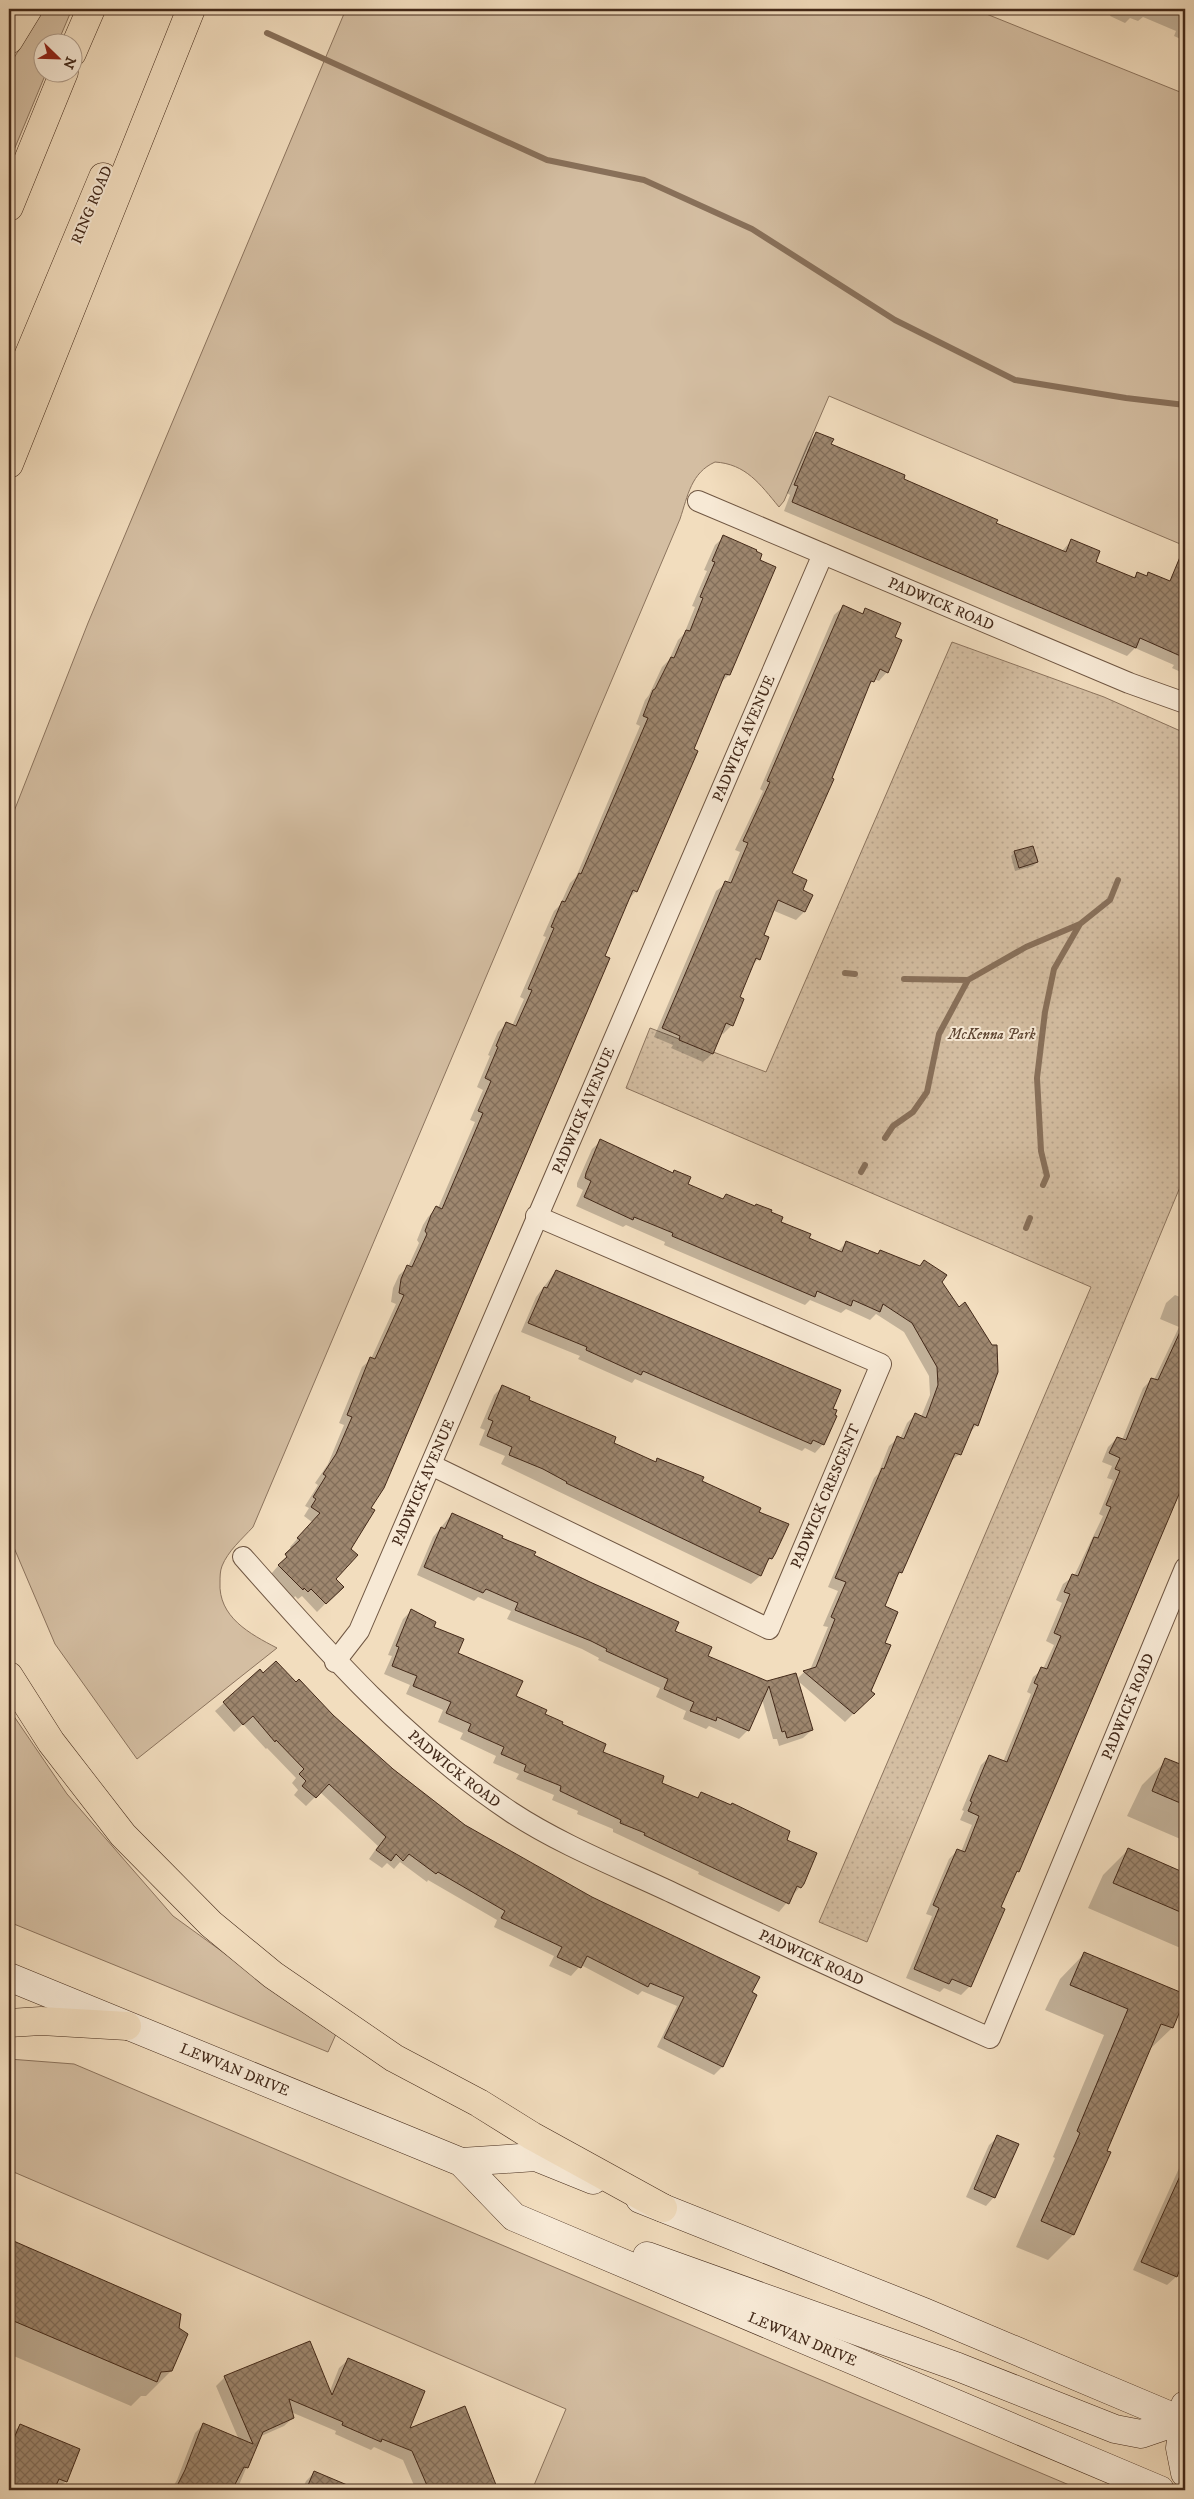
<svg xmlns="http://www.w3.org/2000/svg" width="1194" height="2499" font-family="'IM FELL DW Pica',serif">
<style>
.grass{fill:#d4bea2;stroke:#8c745e}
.park{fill:url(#park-dots);stroke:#8c745e}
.shadow{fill:#0003}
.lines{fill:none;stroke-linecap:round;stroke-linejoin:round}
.stream{stroke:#88705a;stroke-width:6}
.building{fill:url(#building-cross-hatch);stroke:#432919}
.street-casing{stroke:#6f5642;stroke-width:22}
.secondary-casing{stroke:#432919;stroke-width:29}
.highway-casing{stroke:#432919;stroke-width:29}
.street{stroke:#f7e9d5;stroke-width:20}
.secondary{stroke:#f7e9d5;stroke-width:28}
.highway{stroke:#f2ddbe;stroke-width:28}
.labels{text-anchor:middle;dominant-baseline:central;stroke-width:4;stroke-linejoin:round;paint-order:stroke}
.street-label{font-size:15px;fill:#432919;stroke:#f7e9d5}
.park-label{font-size:15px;font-style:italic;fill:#604734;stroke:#f7e9d5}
</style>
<defs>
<pattern id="park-dots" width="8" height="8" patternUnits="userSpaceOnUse" patternTransform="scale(1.25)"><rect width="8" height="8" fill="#d4bea2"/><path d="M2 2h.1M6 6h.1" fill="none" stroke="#b7a38b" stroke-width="1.8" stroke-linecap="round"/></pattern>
<pattern id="building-cross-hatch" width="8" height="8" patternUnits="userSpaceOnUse" patternTransform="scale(1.25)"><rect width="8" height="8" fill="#9e876f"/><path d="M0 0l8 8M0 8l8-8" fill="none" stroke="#826e5a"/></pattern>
</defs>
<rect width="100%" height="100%" fill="#f2ddbe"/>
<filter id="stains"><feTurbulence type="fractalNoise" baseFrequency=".004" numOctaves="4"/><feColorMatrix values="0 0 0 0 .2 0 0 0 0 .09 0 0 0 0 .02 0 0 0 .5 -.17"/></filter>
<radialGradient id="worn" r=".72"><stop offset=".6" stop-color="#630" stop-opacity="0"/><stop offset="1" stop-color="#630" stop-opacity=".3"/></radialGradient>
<!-- grass -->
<path class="grass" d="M 44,9 L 72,9 L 58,42 L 42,42 L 42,72 L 46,73 L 9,162 L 9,66 Z
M 346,9 L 974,9 L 1185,94 L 1185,546 L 829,396 L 784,501 L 779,507 C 760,484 746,464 715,462 C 691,473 688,495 680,519 L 253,1527 C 242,1539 228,1551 222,1566 C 220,1571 220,1577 220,1582 C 218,1617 250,1634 277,1648 L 137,1759 L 55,1644 L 9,1536 L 9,824 L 88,623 Z
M 9,1709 L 67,1794 L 173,1916 L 336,2034 L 328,2052 L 9,1922 Z
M 9,2059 L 74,2064 L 1081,2490 L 532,2490 L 566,2409 L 9,2170 Z"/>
<!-- park -->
<path class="park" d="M 952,642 L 1104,697 L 1185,733 L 1185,1175 L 867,1942 L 819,1922 L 1091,1287 L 626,1088 L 650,1028 L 766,1072 Z"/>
<!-- shadow -->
<path class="shadow" d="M 1113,9 L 1185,9 L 1185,41 L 1174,36 L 1176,31 L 1143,17 L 1138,21 L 1130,18 L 1125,23 L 1110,16 Z
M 817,433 L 830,445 L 995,523 L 1062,551 L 1071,541 L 1094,563 L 1132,579 L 1138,573 L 1146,577 L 1149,574 L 1185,588 L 1185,674 L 1172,668 L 1174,665 L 1135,648 L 1127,656 L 784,511 L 790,495 L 787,493 L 808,442 Z
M 724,537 L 729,675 L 720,683 L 636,891 L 628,900 L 370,1509 L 334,1579 L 342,1587 L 317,1612 L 302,1596 L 298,1599 L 295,1596 L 294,1598 L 271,1574 L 292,1550 L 290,1547 L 312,1522 L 304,1516 L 309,1508 L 305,1506 L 318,1485 L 315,1483 L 328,1464 L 344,1425 L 339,1423 L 362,1367 L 371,1359 L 396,1304 L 391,1302 L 393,1288 L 399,1275 L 408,1267 L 419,1243 L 417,1240 L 423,1225 L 428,1217 L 438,1208 L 475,1122 L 470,1120 L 483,1090 L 477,1087 L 490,1056 L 488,1055 L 498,1032 L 506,1024 L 512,1026 L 524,999 L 520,997 L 546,937 L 543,936 L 554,911 L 560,905 L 570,883 L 576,877 L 640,726 L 636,724 L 645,700 L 649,695 L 662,667 L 669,660 L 678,640 L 684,634 L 695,607 L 692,606 L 707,571 L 704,570 L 715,545 Z
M 843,607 L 861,614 L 866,609 L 893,637 L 887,672 L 879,681 L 874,679 L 868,687 L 790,874 L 801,891 L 804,912 L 796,920 L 772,910 L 762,936 L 758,959 L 752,966 L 738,998 L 732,1025 L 723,1034 L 721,1033 L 712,1054 L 703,1062 L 671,1048 L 673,1045 L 654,1037 L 716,891 L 727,883 L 740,852 L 735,850 L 763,791 L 760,789 L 834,615 Z
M 1015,852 L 1037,862 L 1033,866 L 1015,871 L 1011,856 Z
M 601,1141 L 687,1185 L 722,1200 L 770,1213 L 779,1222 L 808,1239 L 838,1251 L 847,1242 L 876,1255 L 880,1251 L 941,1282 L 977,1425 L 968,1434 L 960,1454 L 949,1462 L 901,1572 L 894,1579 L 883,1607 L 883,1643 L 870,1691 L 873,1694 L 845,1722 L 798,1681 L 812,1730 L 803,1738 L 779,1746 L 777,1739 L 773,1739 L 762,1699 L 748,1730 L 739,1739 L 709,1726 L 706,1729 L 683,1719 L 686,1711 L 656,1697 L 660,1688 L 598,1660 L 599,1658 L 582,1649 L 507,1619 L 511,1611 L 478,1597 L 474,1601 L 417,1575 L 433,1537 L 452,1514 L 674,1632 L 706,1657 L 767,1683 L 797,1679 L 804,1672 L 810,1670 L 828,1627 L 823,1626 L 838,1591 L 828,1587 L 874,1478 L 878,1474 L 889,1446 L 898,1438 L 900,1439 L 907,1423 L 915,1415 L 921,1417 L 930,1395 L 929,1376 L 904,1332 L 876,1314 L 870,1320 L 846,1309 L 841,1313 L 810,1300 L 805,1305 L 664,1245 L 665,1242 L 626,1225 L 623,1227 L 576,1206 L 583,1190 L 577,1187 L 577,1183 L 592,1149 Z
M 556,1271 L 831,1409 L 823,1444 L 815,1453 L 805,1448 L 802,1451 L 635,1379 L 632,1383 L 578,1359 L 580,1356 L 521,1332 L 536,1297 Z
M 1185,1292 L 1185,1477 L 1018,1871 L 1013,1877 L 1000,1908 L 970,1986 L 961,1995 L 944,1988 L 940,1992 L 906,1978 L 932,1916 L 926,1914 L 949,1859 L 958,1850 L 961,1852 L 972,1825 L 960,1820 L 964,1811 L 962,1810 L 981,1765 L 990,1756 L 1003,1762 L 1031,1694 L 1027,1692 L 1033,1677 L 1043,1669 L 1054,1645 L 1046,1641 L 1062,1603 L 1056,1600 L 1063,1584 L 1074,1576 L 1103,1516 L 1099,1514 L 1113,1480 L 1107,1478 L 1112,1466 L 1102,1462 L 1108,1447 L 1117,1438 L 1122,1440 L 1143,1388 L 1152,1379 L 1154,1380 L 1179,1327 L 1160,1319 L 1166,1303 L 1175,1295 L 1180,1297 Z
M 502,1387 L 612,1444 L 654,1463 L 657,1460 L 758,1512 L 771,1558 L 764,1566 L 760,1576 L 751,1584 L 501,1464 L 505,1456 L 479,1445 L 485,1430 L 480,1428 L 494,1395 Z
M 412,1610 L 433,1627 L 457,1654 L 514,1697 L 561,1725 L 601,1753 L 660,1783 L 696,1799 L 701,1794 L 785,1841 L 803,1883 L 779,1912 L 698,1874 L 699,1872 L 613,1832 L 613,1829 L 577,1814 L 578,1811 L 552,1800 L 554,1795 L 516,1779 L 519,1774 L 493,1763 L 496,1756 L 460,1739 L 463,1733 L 438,1722 L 443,1710 L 406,1694 L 410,1685 L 384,1674 L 392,1656 L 388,1655 L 403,1619 Z
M 260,1671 L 263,1675 L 296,1684 L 392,1770 L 465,1826 L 755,1995 L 722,2067 L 714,2075 L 657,2047 L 677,2006 L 642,1991 L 638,1995 L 581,1965 L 571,1976 L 549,1966 L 554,1956 L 494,1927 L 497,1920 L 428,1880 L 427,1882 L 400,1862 L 394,1869 L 387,1863 L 382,1868 L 369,1859 L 378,1846 L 320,1792 L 306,1806 L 294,1795 L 298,1790 L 292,1783 L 296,1778 L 267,1748 L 266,1749 L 243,1724 L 234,1732 L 215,1711 Z
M 1168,1759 L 1185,1767 L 1185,1841 L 1127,1816 L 1142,1785 Z
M 1128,1850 L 1185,1875 L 1185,1950 L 1088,1908 L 1103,1875 Z
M 1085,1953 L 1185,1997 L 1172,2028 L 1148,2051 L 1106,2152 L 1109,2153 L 1073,2235 L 1048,2260 L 1016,2247 L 1055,2158 L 1053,2157 L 1104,2035 L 1045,2010 L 1060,1979 Z
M 998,2137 L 994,2197 L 986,2206 L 966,2197 L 989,2145 Z
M 1185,2155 L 1185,2258 L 1176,2277 L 1167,2285 L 1133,2270 Z
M 9,2240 L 180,2315 L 171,2371 L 146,2396 L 141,2396 L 131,2406 L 9,2354 Z
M 348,2360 L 407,2430 L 464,2408 L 497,2490 L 416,2490 L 403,2460 L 374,2447 L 371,2450 L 335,2434 L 336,2431 L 291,2412 L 293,2418 L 284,2426 L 259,2437 L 237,2490 L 171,2490 L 177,2480 L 195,2433 L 203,2425 L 239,2440 L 216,2386 L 225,2377 L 330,2391 L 339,2368 Z
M 20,2425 L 66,2481 L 57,2490 L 9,2490 L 9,2437 Z
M 314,2473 L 356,2490 L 302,2490 L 306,2481 Z"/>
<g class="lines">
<!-- stream -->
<path class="stream" d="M 267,33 L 547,160 L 644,180 L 752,229 L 895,320 L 1015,380 L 1126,398 L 1185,405
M 845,973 L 855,974
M 904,979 L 968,980
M 885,1138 L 893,1126 L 913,1112 L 927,1092 L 939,1034 L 968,980 L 1026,947 L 1080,924 L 1110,900 L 1118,880
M 861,1172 L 865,1165
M 1043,1185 L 1047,1176 L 1041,1151 L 1037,1078 L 1045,1012 L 1054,969 L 1080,924
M 1026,1228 L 1030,1218"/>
</g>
<!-- building -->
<path class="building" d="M 816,432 L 834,439 L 831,444 L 905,475 L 904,479 L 998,520 L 996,523 L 1066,552 L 1071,539 L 1100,551 L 1096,562 L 1135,578 L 1137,572 L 1147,576 L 1148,572 L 1170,581 L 1185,545 L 1185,658 L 1140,638 L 1136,648 L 792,502 L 798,486 L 794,485 Z
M 723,535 L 757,550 L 756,551 L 762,554 L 760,560 L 776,567 L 730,675 L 725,674 L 694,749 L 698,751 L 637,892 L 633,890 L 605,956 L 610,958 L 384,1488 L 371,1508 L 375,1510 L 351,1549 L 358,1555 L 336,1579 L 344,1587 L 326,1604 L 311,1589 L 308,1592 L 304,1588 L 303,1590 L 278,1565 L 287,1557 L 285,1554 L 300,1540 L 297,1538 L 320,1513 L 311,1507 L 316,1499 L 313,1497 L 326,1476 L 323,1474 L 336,1454 L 352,1417 L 347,1415 L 370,1357 L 375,1359 L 404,1295 L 399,1293 L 401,1279 L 407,1265 L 412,1267 L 427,1234 L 425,1231 L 431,1215 L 436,1206 L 442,1209 L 483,1113 L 478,1111 L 491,1081 L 485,1078 L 498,1047 L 496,1046 L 506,1022 L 516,1026 L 532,990 L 528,989 L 554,928 L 551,927 L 562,901 L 565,902 L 579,873 L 581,874 L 648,718 L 643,716 L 653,690 L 655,689 L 671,657 L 674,658 L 686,630 L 690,631 L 703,598 L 700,597 L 715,562 L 712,561 Z
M 843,605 L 863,614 L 865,608 L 901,623 L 895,637 L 902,640 L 888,673 L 880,669 L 874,682 L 871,681 L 832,778 L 834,779 L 792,873 L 807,880 L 803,890 L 813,895 L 805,912 L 778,900 L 764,935 L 769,937 L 760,960 L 756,958 L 740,997 L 744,999 L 733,1026 L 726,1023 L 713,1054 L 679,1040 L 680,1036 L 662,1028 L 725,881 L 731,883 L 748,843 L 743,841 L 770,782 L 767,781 Z
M 1033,846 L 1038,862 L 1019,868 L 1014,851 Z
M 600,1139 L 673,1173 L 674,1170 L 691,1177 L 688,1184 L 723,1199 L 726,1194 L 755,1206 L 756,1204 L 772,1210 L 771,1212 L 783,1217 L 781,1222 L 811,1234 L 809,1238 L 842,1252 L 846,1241 L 878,1254 L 880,1250 L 920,1266 L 924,1260 L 947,1275 L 942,1282 L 959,1307 L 965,1302 L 992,1345 L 997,1345 L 998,1372 L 978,1426 L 974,1424 L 961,1455 L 955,1453 L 902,1573 L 899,1572 L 885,1606 L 898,1612 L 885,1643 L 891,1645 L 871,1691 L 875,1694 L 854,1714 L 803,1671 L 816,1667 L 835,1619 L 831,1617 L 846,1582 L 835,1578 L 882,1468 L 884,1469 L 897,1436 L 904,1439 L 915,1413 L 926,1418 L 938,1385 L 937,1367 L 912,1323 L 883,1304 L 880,1312 L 853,1300 L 851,1306 L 817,1291 L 815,1297 L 672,1236 L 673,1233 L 634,1217 L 633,1220 L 584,1197 L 591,1181 L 585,1178 L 586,1173 Z
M 556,1270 L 841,1390 L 833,1409 L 837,1410 L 835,1415 L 837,1416 L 824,1445 L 813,1440 L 811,1444 L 643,1371 L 641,1375 L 586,1350 L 587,1347 L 528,1323 L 544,1287 L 547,1288 Z
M 1185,1321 L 1185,1480 L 1019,1872 L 1017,1871 L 1001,1907 L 1005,1909 L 971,1987 L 952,1979 L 949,1984 L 914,1969 L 939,1908 L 933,1905 L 957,1849 L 965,1852 L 979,1816 L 968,1811 L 972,1802 L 970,1801 L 989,1755 L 1007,1762 L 1038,1685 L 1034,1683 L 1041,1667 L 1047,1669 L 1061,1636 L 1054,1633 L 1070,1594 L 1064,1592 L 1072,1574 L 1078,1576 L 1094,1537 L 1098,1538 L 1111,1507 L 1106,1505 L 1120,1471 L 1115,1469 L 1120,1458 L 1109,1453 L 1117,1437 L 1126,1440 L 1151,1378 L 1158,1380 Z
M 502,1385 L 530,1397 L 529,1400 L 616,1437 L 614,1443 L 656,1462 L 657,1458 L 704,1477 L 702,1481 L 761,1508 L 759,1512 L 789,1524 L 775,1554 L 772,1559 L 769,1558 L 761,1576 L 566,1483 L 567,1482 L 543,1469 L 509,1455 L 512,1447 L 487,1436 L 493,1421 L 488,1419 Z
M 452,1513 L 503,1536 L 502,1538 L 536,1552 L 534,1555 L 590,1582 L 679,1622 L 675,1631 L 712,1647 L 708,1656 L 767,1681 L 796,1673 L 813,1730 L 787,1738 L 785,1731 L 782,1732 L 769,1686 L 749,1731 L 717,1717 L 716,1721 L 690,1711 L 694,1702 L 664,1689 L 668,1679 L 606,1651 L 607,1649 L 591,1641 L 515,1610 L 518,1603 L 486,1589 L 483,1593 L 424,1567 L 441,1527 L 445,1529 Z
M 411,1609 L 436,1622 L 434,1627 L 464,1639 L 458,1653 L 523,1681 L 516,1696 L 547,1710 L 545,1714 L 563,1722 L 562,1724 L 606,1744 L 603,1752 L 664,1776 L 662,1783 L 698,1798 L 701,1792 L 731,1805 L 732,1803 L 790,1831 L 787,1840 L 817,1853 L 804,1884 L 801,1888 L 797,1886 L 789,1904 L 644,1835 L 645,1833 L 620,1823 L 621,1820 L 560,1791 L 561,1786 L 524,1771 L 526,1765 L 501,1754 L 504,1747 L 468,1731 L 471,1724 L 446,1713 L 451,1702 L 413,1686 L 417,1676 L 392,1666 L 399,1647 L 396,1646 Z
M 276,1661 L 296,1682 L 299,1679 L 333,1715 L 393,1769 L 465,1825 L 592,1897 L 760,1977 L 752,1992 L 757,1995 L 723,2067 L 664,2038 L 684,1997 L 650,1983 L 648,1987 L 587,1956 L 581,1968 L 557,1957 L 562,1947 L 501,1918 L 505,1911 L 438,1872 L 436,1874 L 409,1854 L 403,1861 L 396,1854 L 391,1861 L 376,1850 L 386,1837 L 329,1784 L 316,1798 L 302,1786 L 306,1781 L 299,1774 L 304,1769 L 276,1740 L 275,1742 L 253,1716 L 243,1725 L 223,1702 L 260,1669 L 263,1673 Z
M 1165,1758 L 1185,1766 L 1185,1805 L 1152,1791 Z
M 1128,1848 L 1185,1873 L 1185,1914 L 1113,1883 Z
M 1084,1952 L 1180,1992 L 1185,1996 L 1185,1999 L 1173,2028 L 1161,2024 L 1107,2151 L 1111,2152 L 1074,2235 L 1041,2221 L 1080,2133 L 1077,2131 L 1128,2009 L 1070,1985 Z
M 997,2135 L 1019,2144 L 995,2198 L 974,2189 Z
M 1185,2165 L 1185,2272 L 1180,2269 L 1177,2277 L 1141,2262 Z
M 9,2239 L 181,2314 L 179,2328 L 188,2334 L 172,2371 L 161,2372 L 157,2382 L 9,2319 Z
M 310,2341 L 332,2395 L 348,2358 L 425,2391 L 410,2428 L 465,2406 L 498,2490 L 429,2490 L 412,2451 L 382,2439 L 381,2442 L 342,2425 L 343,2422 L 289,2399 L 294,2418 L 263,2432 L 248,2468 L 244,2467 L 232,2490 L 175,2490 L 185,2470 L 203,2423 L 253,2444 L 224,2376 Z
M 20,2424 L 80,2449 L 67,2482 L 59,2479 L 54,2490 L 9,2490 L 9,2450 Z
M 314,2471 L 359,2490 L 306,2490 Z"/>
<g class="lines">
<defs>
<g id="street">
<path id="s1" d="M 698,501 L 1129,683 L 1185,703"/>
<path id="s2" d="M 431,1465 L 769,1629 L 881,1364 L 536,1216"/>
<path id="s3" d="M 243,1557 C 327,1652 405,1741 511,1812 C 561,1845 620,1868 673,1893 C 778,1943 884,1991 990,2038 L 1185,1568"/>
<path id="s4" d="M 335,1662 L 359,1631 L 823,554"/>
</g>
<g id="secondary">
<path id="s5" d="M 9,1977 L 461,2162 L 514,2217 L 1160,2490"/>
<path d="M 461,2162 L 536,2157 L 593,2180"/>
<path d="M 640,2199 L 924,2312 L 1185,2422"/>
<path d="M 647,2256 L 958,2367 L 1115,2429 L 1141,2434 L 1185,2419"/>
<path d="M 1185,2405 L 1180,2448 L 1185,2473"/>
</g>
<path id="highway" d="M 9,40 L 28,9
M 72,53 L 91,9
M 9,207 L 64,72
M 9,402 L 103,177
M 9,464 L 191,9
M 9,1676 L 51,1742 L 123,1835 L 211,1924 L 273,1975 L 394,2058 L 479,2103 L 532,2136 L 663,2208
M 9,2023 L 41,2021 L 127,2026"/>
</defs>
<!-- street casing -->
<use href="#street" class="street-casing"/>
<!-- secondary casing -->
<use href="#secondary" class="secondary-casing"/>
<!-- highway casing -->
<use href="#highway" class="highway-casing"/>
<!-- street -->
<use href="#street" class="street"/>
<!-- secondary -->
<use href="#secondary" class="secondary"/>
<!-- highway -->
<use href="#highway" class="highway"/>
</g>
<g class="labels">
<!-- street labels -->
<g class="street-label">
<text transform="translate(92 205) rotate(-67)">RING ROAD</text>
<text stroke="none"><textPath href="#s1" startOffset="264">PADWICK ROAD</textPath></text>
<text stroke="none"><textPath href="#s4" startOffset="1011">PADWICK AVENUE</textPath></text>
<text stroke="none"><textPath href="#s4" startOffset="606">PADWICK AVENUE</textPath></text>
<text stroke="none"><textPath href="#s4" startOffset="201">PADWICK AVENUE</textPath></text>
<text stroke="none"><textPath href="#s2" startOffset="520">PADWICK CRESCENT</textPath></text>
<text stroke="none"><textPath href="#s3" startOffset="1260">PADWICK ROAD</textPath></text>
<text stroke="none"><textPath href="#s3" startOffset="300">PADWICK ROAD</textPath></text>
<text stroke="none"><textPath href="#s3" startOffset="705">PADWICK ROAD</textPath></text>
<text stroke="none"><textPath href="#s5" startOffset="244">LEWVAN DRIVE</textPath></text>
<text stroke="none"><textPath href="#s5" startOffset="878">LEWVAN DRIVE</textPath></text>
</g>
<!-- park labels -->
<g class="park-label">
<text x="992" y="1034">McKenna Park</text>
</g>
</g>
<!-- margin -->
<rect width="1194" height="2499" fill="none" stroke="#f2ddbe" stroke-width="30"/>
<rect x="10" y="10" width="1174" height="2479" fill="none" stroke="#432919" stroke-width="2.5"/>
<rect x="15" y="15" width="1164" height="2469" fill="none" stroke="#432919"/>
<!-- north arrow -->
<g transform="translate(58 58) rotate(113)"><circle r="24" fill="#f7e9d5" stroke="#af9c8a"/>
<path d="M0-4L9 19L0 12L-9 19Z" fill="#8f2418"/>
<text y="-8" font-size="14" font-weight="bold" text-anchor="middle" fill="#432919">N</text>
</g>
<rect width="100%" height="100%" filter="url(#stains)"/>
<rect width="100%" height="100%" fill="url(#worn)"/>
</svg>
